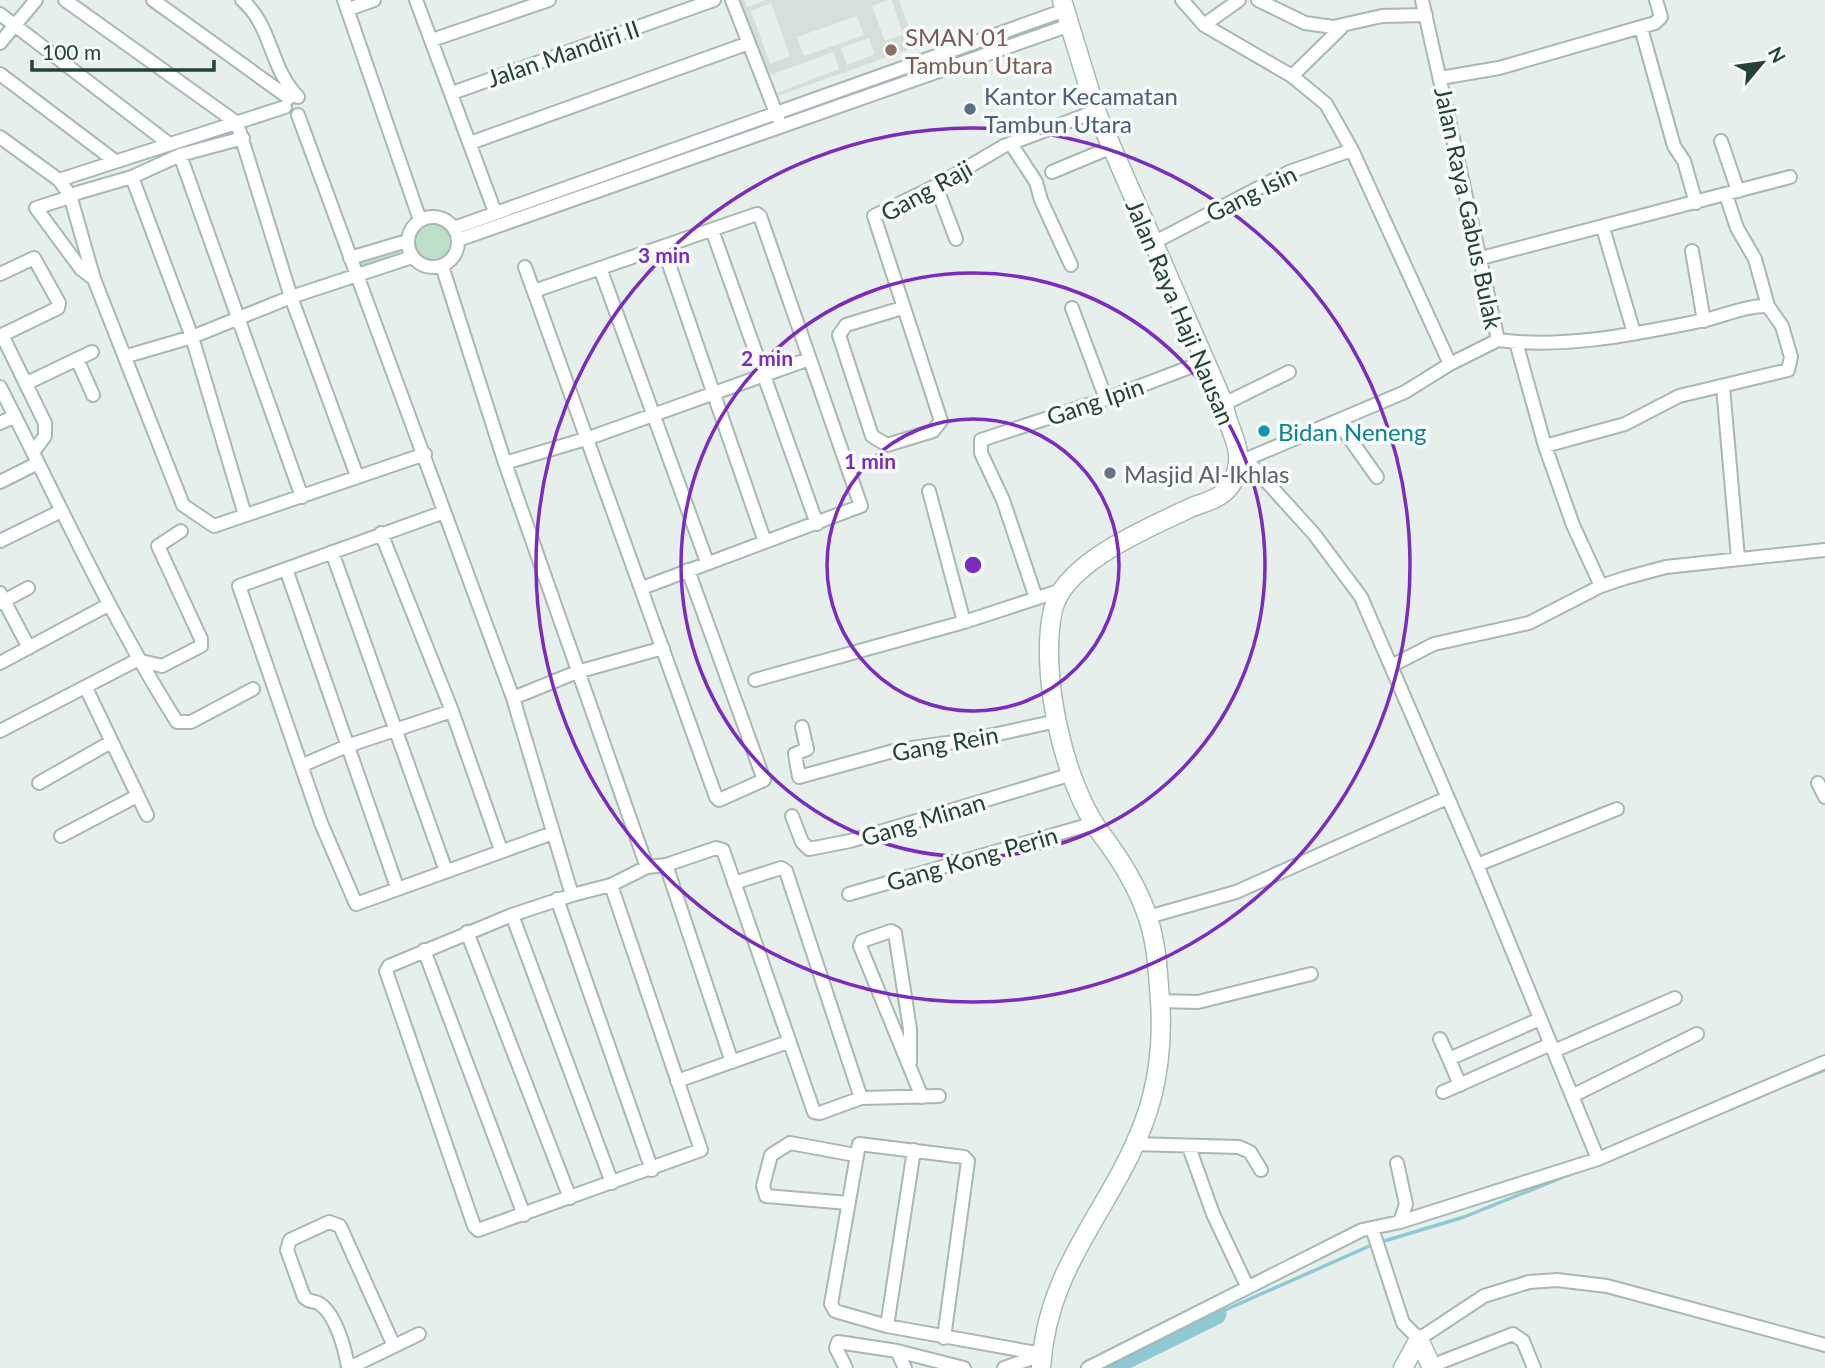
<svg xmlns="http://www.w3.org/2000/svg" width="1825" height="1368" font-family="Lato,sans-serif">
<style>
.built{fill:#d4dfda;fill-rule:evenodd}
.green{fill:#bfe0c8}
.lines{fill:none;stroke-linecap:round;stroke-linejoin:round}
.stream{stroke:#8ec9d4;stroke-width:3.5}
.river{stroke:#8ec9d4;stroke-width:21}
.street-casing{stroke:#a8b8b2;stroke-width:16}
.secondary-casing{stroke:#a4bbb3;stroke-width:21}
.street{stroke:#fff;stroke-width:12}
.secondary{stroke:#fff;stroke-width:18}
.ring{fill:none;stroke:#7b2cbf;stroke-width:3.5}
.education-dot{fill:#8d6e63;stroke:#f7fbf9;stroke-width:2.5}
.service-dot{fill:#5c6f8a;stroke:#f7fbf9;stroke-width:2.5}
.culture-dot{fill:#0f9aa8;stroke:#f7fbf9;stroke-width:2.5}
.worship-dot{fill:#6b7280;stroke:#f7fbf9;stroke-width:2.5}
.labels{text-anchor:middle;dominant-baseline:central;stroke-width:7;stroke-linejoin:round;paint-order:stroke}
.education-label{font-size:24px;fill:#785e54;stroke:#f7fbf9;text-anchor:start}
.street-label{font-size:24px;fill:#24423a;stroke:#f7fbf9}
.service-label{font-size:24px;fill:#4e5e75;stroke:#f7fbf9;text-anchor:start}
.culture-label{font-size:24px;fill:#0d838f;stroke:#f7fbf9;text-anchor:start}
.worship-label{font-size:24px;fill:#5b616d;stroke:#f7fbf9;text-anchor:start}
.centre{fill:#7b2cbf;stroke:#f7fbf9;stroke-width:3.5}
.ring-label{font-size:21px;text-anchor:middle;font-weight:bold;fill:#7b2cbf;stroke:#f7fbf9;stroke-width:7;stroke-linejoin:round;paint-order:stroke}
</style>
<rect width="100%" height="100%" fill="#e6efeb"/>
<!-- built -->
<path class="built" d="M 734,0 L 744,0 L 747,7 L 766,0 L 888,0 L 872,6 L 885,41 L 903,34 L 892,0 L 899,0 L 916,47 L 769,99 ZM 771,3 L 790,56 L 770,64 L 751,11 ZM 857,16 L 864,35 L 804,56 L 797,37 ZM 869,38 L 875,54 L 847,65 L 841,48 ZM 833,52 L 839,69 L 774,94 L 768,76 Z"/>
<!-- green -->
<path class="green" d="M 428,216 C 485,221 450,294 412,257 L 356,277 L 350,258 L 407,241 L 414,225 Z"/>
<g class="lines">
<!-- stream -->
<path class="stream" d="M 1786,1085 L 1825,1070
M 1381,1242 L 1464,1217 L 1578,1171
M 1216,1314 L 1374,1244"/>
<!-- river -->
<path class="river" d="M 1107,1368 L 1216,1314"/>
<defs>
<path id="street" d="M 65,0 L 237,123
M 153,0 L 289,98
M 242,0 C 272,25 270,69 298,97
M 344,0 L 420,220
M 416,0 L 495,212
M 732,0 L 778,118
M 1182,0 L 1204,25 L 1292,76 L 1326,104 L 1352,150 L 1450,364
M 1258,0 L 1305,23 L 1333,27 L 1382,16 L 1426,15
M 349,9 L 374,0
M 0,14 L 168,143
M 1204,25 L 1239,0
M 1641,28 L 1674,146 L 1684,161 L 1696,203
M 432,40 L 549,0
M 0,43 L 36,0
M 0,74 L 115,161
M 1292,76 L 1341,28
M 1440,78 L 1499,68 L 1655,23 L 1661,17 L 1656,0
M 452,93 L 714,0
M 298,115 L 513,698 L 572,895
M 237,123 L 291,297 L 357,476
M 0,137 L 59,180 L 70,195 L 94,279 L 183,505 L 214,526 L 425,454
M 1721,141 L 1738,191
M 470,143 L 749,43
M 1011,144 L 1036,182 L 1041,200 L 1071,265
M 180,155 L 302,497
M 1052,172 L 1112,147
M 132,177 L 192,337 L 245,515
M 59,180 L 285,107
M 936,186 L 956,239
M 70,195 L 132,177 L 180,155 L 243,138
M 70,197 L 36,208 L 81,269 L 94,279
M408 242a25 25 0 1 1 50 0a25 25 0 1 1-50 0Z
M 454,228 L 1065,10
M 1603,228 L 1634,333
M 712,230 L 817,524
M 458,240 L 1070,25
M 1153,243 L 1289,172 L 1352,150
M 663,247 L 765,542
M 1692,251 L 1704,321
M 350,258 L 407,241
M 1481,258 L 1790,177
M 442,266 L 505,463 L 647,867
M 525,267 L 716,797 L 719,800 L 764,780 L 688,570
M 600,268 L 707,562
M 0,274 L 34,258 L 59,303 L 58,308 L 0,336
M 534,291 L 757,214 L 760,216 L 861,506 L 642,588
M 902,308 L 846,325 L 839,335 L 872,436 L 887,445 L 933,431 L 941,421 L 874,216 L 936,186 L 1004,146 L 1096,111
M 1072,308 L 1106,399
M 2,335 L 45,423 L 45,436 L 34,451
M 1498,340 C 1564,349 1635,334 1700,321 C 1722,317 1746,305 1768,306
M 1516,342 L 1545,446 L 1573,525 L 1601,586
M 127,356 L 192,337 L 291,297 L 412,257
M 77,359 L 93,395
M 27,383 L 92,352
M 0,387 C 58,500 109,615 177,722 L 191,722 L 253,689
M 1723,387 L 1738,558
M 1224,404 L 1289,372
M 1338,422 L 1377,477
M 0,423 L 15,416
M 1545,446 L 1625,424 L 1679,396 L 1788,370 L 1791,357 L 1782,326 L 1768,306 L 1755,259 L 1737,228 L 1726,195
M 1242,461 L 1405,392 L 1450,364 L 1498,340 L 1422,0
M 1248,461 L 1314,534 L 1361,597 L 1477,865 L 1598,1159
M 505,463 L 589,438 L 809,359
M 0,482 L 38,463
M 929,491 L 964,622 L 1062,590
M 444,512 L 239,586 L 321,823 L 356,904 L 553,833
M 381,533 L 452,711 L 501,850
M 0,541 L 61,511
M 332,552 L 446,871
M 286,569 L 397,887
M 0,593 L 29,648
M 1036,598 L 1003,500 L 981,453 L 981,440 L 1106,399 L 1206,361
M 0,603 L 28,588
M 0,663 L 108,605
M 1391,666 L 1434,644 L 1529,623 L 1601,586 L 1625,578 L 1666,567 L 1825,550
M 755,680 L 964,622
M 86,688 L 147,815
M 513,698 L 577,672 L 663,648
M 802,727 L 807,749 L 795,754 L 799,777 L 897,750 L 970,740 L 1057,721
M 0,731 L 137,660 L 162,666 L 201,646 L 201,639 L 158,546 L 181,531
M 303,765 L 347,746 L 452,711
M 39,783 L 111,742
M 1818,783 L 1825,797
M 792,816 L 802,842 L 809,849 L 850,841 L 1072,774
M 61,836 L 137,796
M 666,865 L 732,1062
M 1477,865 L 1617,809
M 734,883 L 781,868 L 786,871 L 861,1098
M 611,885 L 701,1150 L 478,1230 L 474,1226 L 386,971 L 389,966 L 512,915 L 572,895 L 611,885 L 647,867 L 666,865 L 716,848 L 723,850 L 814,1112 L 820,1113 L 861,1098 L 939,1096
M 849,894 L 1095,823
M 557,899 L 652,1170
M 512,915 L 612,1183
M 1148,917 L 1236,892 L 1447,798
M 467,932 L 570,1198
M 424,950 L 524,1215
M 1160,1001 L 1198,1002 L 1311,974
M 1440,1039 L 1449,1059 L 1540,1019
M 1554,1051 L 1675,998
M 1449,1059 L 1460,1085
M 910,1062 L 910,1029 L 895,933 L 891,931 L 862,941 L 860,946 L 922,1097
M 677,1081 L 788,1042
M 1443,1092 L 1551,1044
M 1572,1096 L 1697,1034
M 1134,1144 L 1239,1147 L 1250,1152 L 1261,1170
M 1189,1147 L 1213,1214 L 1247,1286
M 1397,1163 L 1406,1204 L 1400,1222
M 848,1203 L 766,1196 L 763,1186 L 771,1155 L 790,1143 L 855,1155
M 1372,1228 L 1403,1323 L 1419,1339 L 1484,1296 L 1529,1282 L 1557,1280 L 1607,1286 L 1825,1345
M 887,1326 L 914,1150
M 944,1338 L 968,1161 L 964,1157 L 859,1144 L 831,1304 L 835,1311 L 887,1326 L 1042,1354
M 897,1351 L 905,1368
M 1431,1366 L 1513,1334 L 1523,1341 L 1534,1368
M 348,1367 C 345,1349 336,1315 320,1304 C 313,1300 310,1303 304,1297 L 287,1250 L 290,1240 L 329,1222 L 340,1226 L 394,1346
M 349,1368 L 419,1334
M 846,1368 L 836,1348 L 838,1342 L 897,1351 L 964,1368
M 1004,1368 L 1041,1355
M 1088,1368 L 1362,1230 L 1400,1222 L 1598,1159 L 1825,1062"/>
<path id="secondary" d="M 1419,1339 L 1432,1368
M 1041,1368 C 1047,1265 1111,1211 1144,1122 C 1158,1085 1163,1041 1160,1001 C 1158,973 1157,945 1148,918 C 1138,887 1119,857 1099,831 C 1063,780 1039,671 1053,610 C 1063,563 1148,528 1188,509 C 1198,504 1210,502 1219,496 C 1229,490 1235,480 1237,469 C 1243,446 1226,426 1224,404 L 1096,111 L 1062,0
M 1403,1368 L 1419,1339"/>
</defs>
<!-- street casing -->
<use href="#street" class="street-casing"/>
<!-- secondary casing -->
<use href="#secondary" class="secondary-casing"/>
<!-- street -->
<use href="#street" class="street"/>
<!-- secondary -->
<use href="#secondary" class="secondary"/>
</g>
<!-- distance rings -->
<g class="ring">
<circle cx="973" cy="565" r="146"/>
<circle cx="973" cy="565" r="292"/>
<circle cx="973" cy="565" r="437"/>
</g>
<!-- markers -->
<circle class="education-dot" cx="891" cy="50" r="7"/>
<circle class="service-dot" cx="970" cy="109" r="7"/>
<circle class="culture-dot" cx="1264" cy="431" r="7"/>
<circle class="worship-dot" cx="1110" cy="473" r="7"/>
<g class="labels">
<!-- education labels -->
<g class="education-label">
<text x="905" y="36">SMAN 01<tspan x="905" dy="28">Tambun Utara</tspan></text>
</g>
<!-- street labels -->
<g class="street-label">
<text transform="translate(563 53) rotate(-19)">Jalan Mandiri II</text>
<text transform="translate(926 190) rotate(-29)">Gang Raji</text>
<text transform="translate(1251 193) rotate(-26)">Gang Isin</text>
<text transform="translate(1469 208) rotate(78)">Jalan Raya Gabus Bulak</text>
<text transform="translate(1181 312) rotate(67)">Jalan Raya Haji Nausan</text>
<text transform="translate(1095 401) rotate(-19)">Gang Ipin</text>
<text transform="translate(945 743) rotate(-10)">Gang Rein</text>
<text transform="translate(923 819) rotate(-17)">Gang Minan</text>
<text transform="translate(972 858) rotate(-16)">Gang Kong Perin</text>
</g>
<!-- service labels -->
<g class="service-label">
<text x="984" y="95">Kantor Kecamatan<tspan x="984" dy="28">Tambun Utara</tspan></text>
</g>
<!-- culture labels -->
<g class="culture-label">
<text x="1278" y="431">Bidan Neneng</text>
</g>
<!-- worship labels -->
<g class="worship-label">
<text x="1124" y="473">Masjid Al-Ikhlas</text>
</g>
</g>
<circle cx="973" cy="565" r="10" class="centre"/>
<g class="ring-label">
<text x="664" y="263">3 min</text>
<text x="767" y="366">2 min</text>
<text x="870" y="469">1 min</text>
</g>
<!-- north arrow -->
<g transform="translate(1762 63) rotate(61)" stroke="#f7fbf9" stroke-width="5" paint-order="stroke">
<path d="M0-5L12 26L0 18L-12 26Z" fill="#24423a"/>
<text y="-10" font-size="19" font-weight="bold" text-anchor="middle" fill="#24423a">N</text>
</g>
<!-- scale -->
<path d="M32 60v10h182v-10" fill="none" stroke="#24423a" stroke-width="3.5"/>
<text x="42" y="60" font-size="21" fill="#24423a" stroke="#f7fbf9" stroke-width="5" paint-order="stroke">100 m</text>
</svg>
